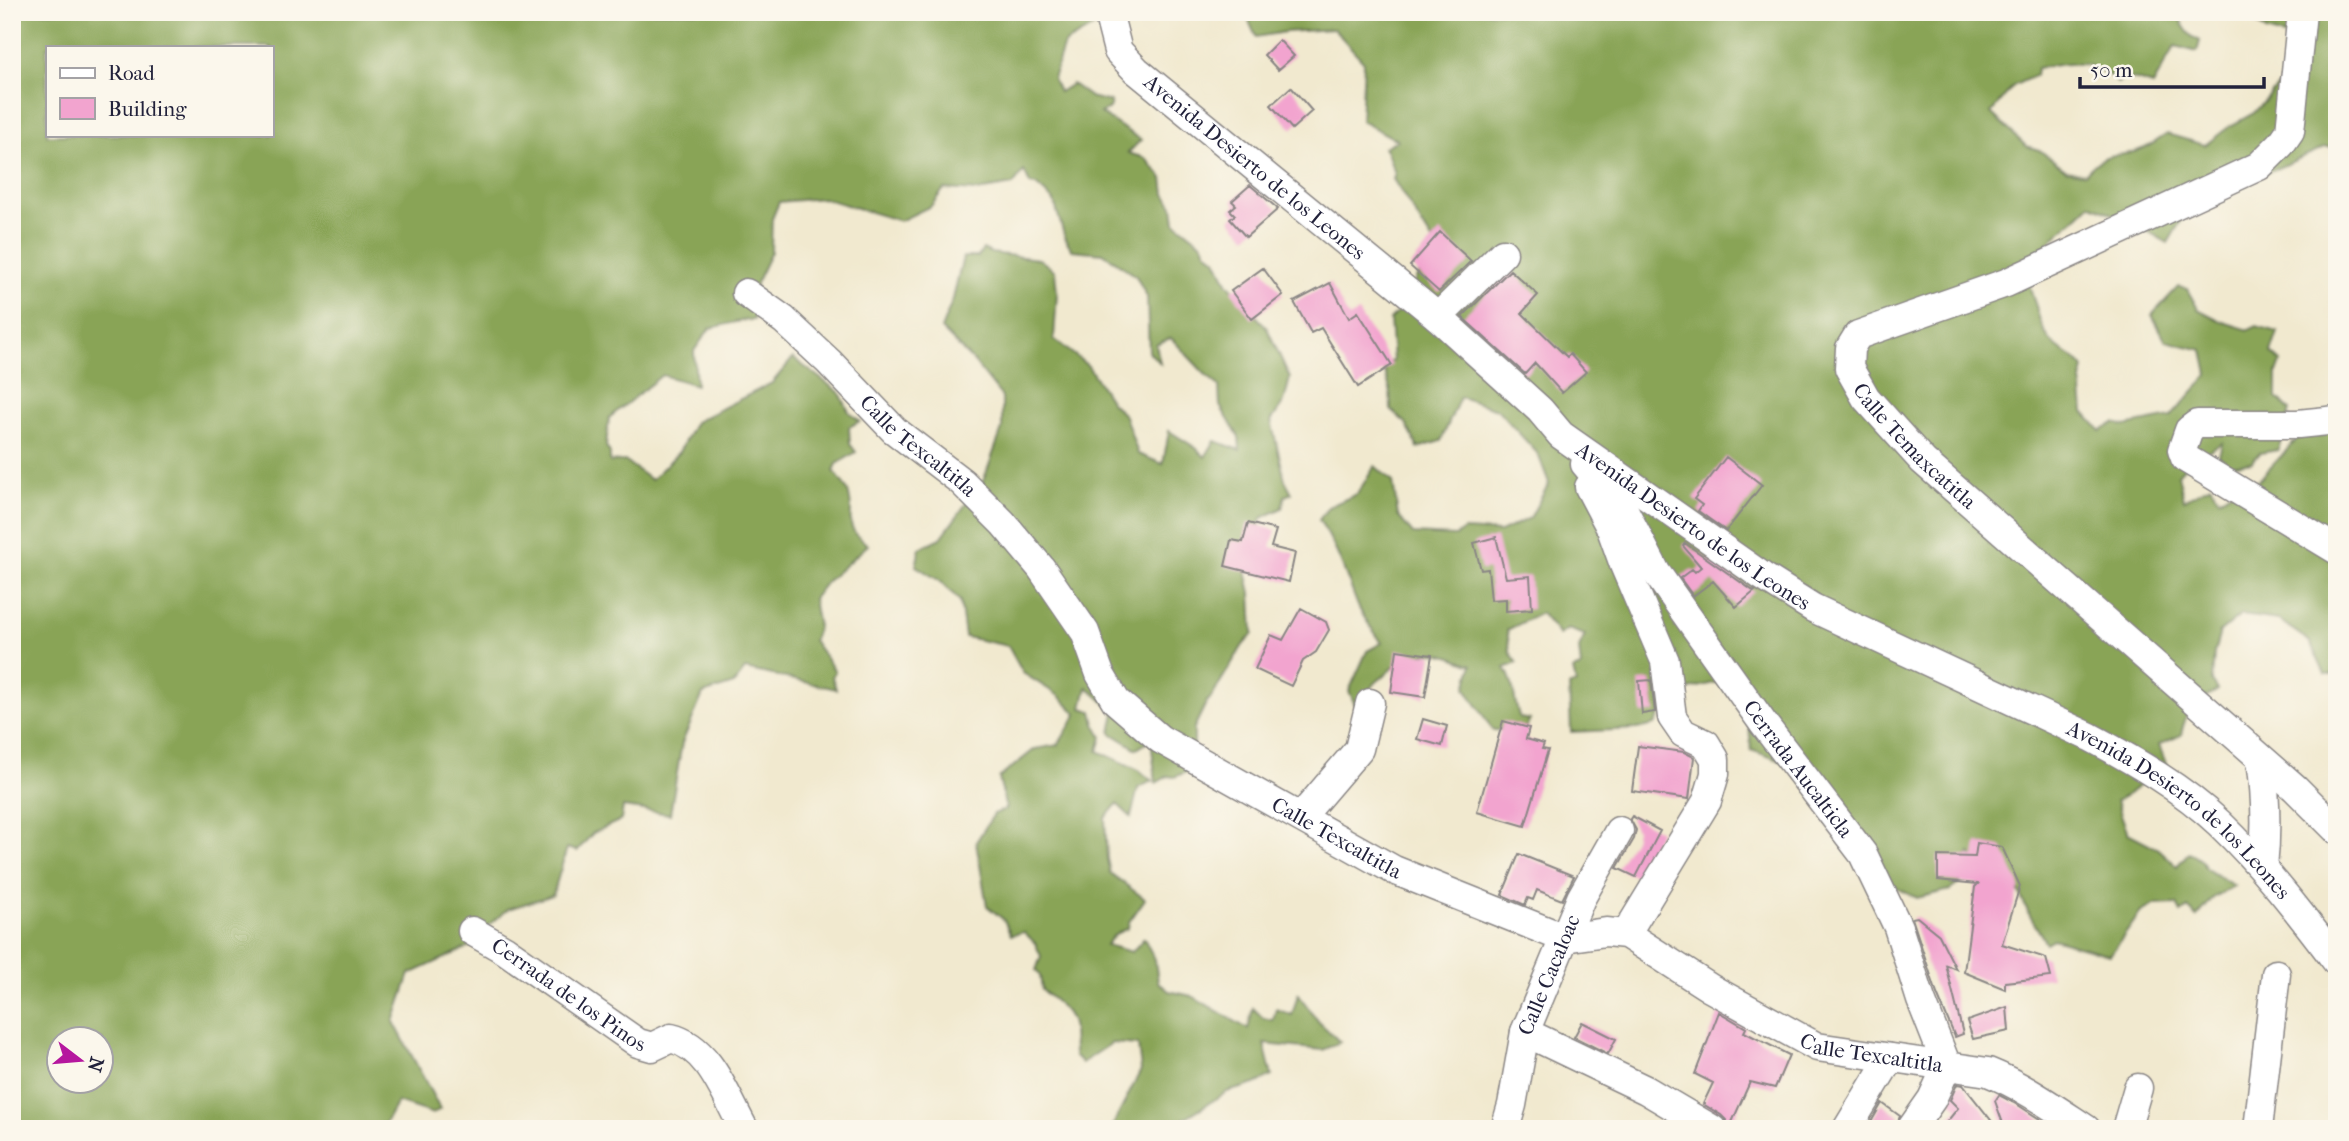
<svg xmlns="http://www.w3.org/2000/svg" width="2349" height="1141" font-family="'IM FELL French Canon',serif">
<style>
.forest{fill:#89a456;stroke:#566348;stroke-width:2;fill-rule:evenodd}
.building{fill:#f2a4cf}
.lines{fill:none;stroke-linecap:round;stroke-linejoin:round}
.street-casing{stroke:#8a8685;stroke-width:31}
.street{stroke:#fff;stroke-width:28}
.labels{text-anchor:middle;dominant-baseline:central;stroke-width:5;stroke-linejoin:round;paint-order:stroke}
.street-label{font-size:21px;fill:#22223b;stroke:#fbf7ec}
</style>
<rect width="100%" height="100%" fill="#fbf7ec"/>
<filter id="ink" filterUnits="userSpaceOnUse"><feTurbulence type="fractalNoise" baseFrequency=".0143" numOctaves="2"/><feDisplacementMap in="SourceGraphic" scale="14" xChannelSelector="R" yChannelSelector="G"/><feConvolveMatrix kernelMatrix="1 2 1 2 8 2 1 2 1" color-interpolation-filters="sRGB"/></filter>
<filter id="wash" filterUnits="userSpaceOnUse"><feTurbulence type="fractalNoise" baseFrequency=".00686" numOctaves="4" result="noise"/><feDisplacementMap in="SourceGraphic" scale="28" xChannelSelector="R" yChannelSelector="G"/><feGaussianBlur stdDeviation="1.57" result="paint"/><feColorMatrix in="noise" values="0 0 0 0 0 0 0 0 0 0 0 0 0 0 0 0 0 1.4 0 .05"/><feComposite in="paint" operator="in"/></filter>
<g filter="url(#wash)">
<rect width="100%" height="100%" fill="#f1e9cf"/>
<!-- forest -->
<path class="forest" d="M 12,12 L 1102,12 L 1095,26 L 1064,44 L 1053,79 L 1059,92 L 1072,84 L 1090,97 L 1111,102 L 1109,109 L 1100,113 L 1141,140 L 1128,153 L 1145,158 L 1163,178 L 1165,194 L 1173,206 L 1175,222 L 1203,244 L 1206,251 L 1216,259 L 1228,284 L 1267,328 L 1290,378 L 1284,402 L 1271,421 L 1285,480 L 1292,493 L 1285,496 L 1282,508 L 1262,518 L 1245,566 L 1251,593 L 1253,634 L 1243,645 L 1210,699 L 1207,701 L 1194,728 L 1194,769 L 1174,777 L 1168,776 L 1156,783 L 1151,740 L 1137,749 L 1111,733 L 1115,712 L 1087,687 L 1082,708 L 1092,711 L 1095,724 L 1102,737 L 1098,751 L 1139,770 L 1152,781 L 1138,788 L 1131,817 L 1117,804 L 1105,818 L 1107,859 L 1110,873 L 1145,899 L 1129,922 L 1128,928 L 1115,934 L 1106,945 L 1132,952 L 1144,938 L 1155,960 L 1158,982 L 1169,991 L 1192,996 L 1248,1029 L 1253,1008 L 1263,1018 L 1273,1020 L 1276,1009 L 1292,1015 L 1298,994 L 1319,1022 L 1340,1042 L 1323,1050 L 1264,1044 L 1272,1076 L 1255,1084 L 1227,1092 L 1167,1129 L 1111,1129 L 1141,1070 L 1138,1045 L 1112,1043 L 1082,1063 L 1074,1055 C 1073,1014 1073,1016 1042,990 L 1040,976 L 1036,970 L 1041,956 L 1035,943 L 1024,932 L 1011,935 L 1004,920 L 987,906 L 976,842 L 994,814 L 1006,809 L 999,778 L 1035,749 L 1058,745 L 1077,714 L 1059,696 L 1023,673 L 1008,646 L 965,637 L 960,601 L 940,581 L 916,566 L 920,548 L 941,538 L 984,479 L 1002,429 L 1002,397 L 974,362 L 941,329 L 953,299 L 963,257 L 978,257 L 983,249 L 991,253 L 1039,259 L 1055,271 L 1057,293 L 1054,339 L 1088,366 L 1111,402 L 1125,416 L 1138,454 L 1163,464 L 1169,431 L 1196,448 L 1205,457 L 1215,441 L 1240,450 L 1239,437 L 1220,406 L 1219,386 L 1205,374 L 1171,338 L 1156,344 L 1160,363 L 1149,352 L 1147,297 L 1136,276 L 1103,253 L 1072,250 L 1065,238 L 1054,201 L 1036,185 L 1030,184 L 1024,171 L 1013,185 L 977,191 L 944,189 L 931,206 L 900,221 L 823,198 L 779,202 L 772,219 L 771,252 L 756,283 L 754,320 C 739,319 725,326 710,328 L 694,351 L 696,385 L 662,375 L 609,418 L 606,446 L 610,453 L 610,462 L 625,461 L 651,480 L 679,452 L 695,422 L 772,383 L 793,358 L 840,393 L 849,412 L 860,421 L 849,427 L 850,444 L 856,452 L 837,464 L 834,471 C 838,478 848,487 849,495 C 856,521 840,523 868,545 L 826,582 L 813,599 L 818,627 L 813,640 L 835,671 L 832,677 L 836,689 L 745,669 L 734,684 L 703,694 L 682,743 L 670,814 L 623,807 L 621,820 L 593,833 L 577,851 L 567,848 L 553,895 L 508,909 L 484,929 L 469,947 L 410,974 L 394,1022 L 440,1109 L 433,1114 L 397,1102 L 382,1129 L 12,1129 ZM 47,47 L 271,47 L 271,135 L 47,135 ZM 60,1040 L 102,1040 L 102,1082 L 60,1082 Z
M 1217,12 L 2178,12 C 2180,23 2190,38 2200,41 L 2197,52 L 2175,46 L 2153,85 L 2127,77 L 2118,83 C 2091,57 2070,63 2037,68 L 2036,75 L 2013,86 L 1991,113 L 2026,146 L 2039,150 L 2067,170 L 2085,174 C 2110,146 2114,161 2142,149 C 2151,146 2159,139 2167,134 L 2205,145 L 2230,126 L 2254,113 L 2280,84 L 2291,38 L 2266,31 L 2257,23 L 2245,20 L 2260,12 L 2269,12 L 2276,26 L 2283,12 L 2335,12 L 2337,147 L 2325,147 L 2271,171 L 2196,195 L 2168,243 L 2131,222 L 2090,204 C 2071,225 2030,250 2029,280 C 2029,288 2033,298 2036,306 C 2039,318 2042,331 2051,341 C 2060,353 2076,356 2084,369 L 2081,380 L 2084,412 L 2101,431 L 2114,423 L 2125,426 L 2171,417 L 2208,375 L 2203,350 L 2166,341 L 2152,315 L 2178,287 L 2187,289 L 2198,309 L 2223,322 L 2249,330 L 2257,326 L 2278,332 L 2271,353 L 2281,362 L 2277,373 L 2277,398 L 2290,410 L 2278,450 L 2260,453 L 2252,462 L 2216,467 L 2222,443 L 2189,462 L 2178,474 L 2184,500 L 2211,485 L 2219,499 L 2232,491 L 2240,482 L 2258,481 L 2300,436 L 2337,429 L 2337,674 L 2325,674 L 2310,642 L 2279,620 L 2241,615 L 2220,632 L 2214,653 L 2212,681 L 2218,690 C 2195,705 2187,705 2181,735 L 2159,745 L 2168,769 L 2145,780 L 2129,794 L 2116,801 L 2128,833 L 2159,849 L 2177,866 L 2189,852 L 2202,861 L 2205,868 L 2234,886 L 2213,898 L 2197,917 L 2188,908 L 2181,913 L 2177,904 L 2154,905 L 2141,912 L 2110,955 L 2053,939 L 2046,943 L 2030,916 L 2005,862 L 1976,866 L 1970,853 L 1966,859 L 1961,882 L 1950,890 L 1917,898 L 1862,872 L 1838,803 L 1825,777 L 1751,750 L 1748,711 L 1725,680 L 1671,694 L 1655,725 L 1637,729 L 1571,732 L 1569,686 L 1576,683 L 1573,670 L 1581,667 L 1579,648 L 1585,635 L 1568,629 L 1559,635 L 1541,613 L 1507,630 L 1510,652 L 1517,663 L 1505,668 C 1515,682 1513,702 1520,718 L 1530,720 L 1521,736 L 1512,727 L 1493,731 L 1466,688 L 1472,665 C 1463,662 1452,656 1441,654 C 1407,647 1375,682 1355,705 L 1349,691 L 1367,651 L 1382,643 C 1374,631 1364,619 1358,606 C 1346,576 1337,547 1319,520 L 1328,507 L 1357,494 L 1375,466 L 1393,482 L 1398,516 L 1413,534 L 1455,536 L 1464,530 L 1500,532 L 1530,518 L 1549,483 L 1538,454 L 1497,409 L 1460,397 L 1441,441 L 1418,448 L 1406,423 L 1391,410 L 1390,389 L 1383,366 L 1393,361 L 1390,320 L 1410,300 L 1414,283 L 1433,242 L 1393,179 L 1395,172 C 1389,163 1390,155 1384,147 L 1397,140 L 1361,121 L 1364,62 L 1334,29 L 1285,32 L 1256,37 L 1248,19 Z"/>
<g id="blocks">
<!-- building -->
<path class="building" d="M 1279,40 L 1294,56 L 1278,70 L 1264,55 Z
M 1291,87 L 1312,111 L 1292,129 L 1271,105 Z
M 1250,185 L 1278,209 L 1246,237 L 1230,219 L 1235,215 L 1230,210 L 1236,205 L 1232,201 Z
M 1440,232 L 1471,261 L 1439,292 L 1410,266 Z
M 1263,268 L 1283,295 L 1252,319 L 1231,291 Z
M 1510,270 L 1538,295 L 1522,313 L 1567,357 L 1570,354 L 1586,372 L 1562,393 L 1535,363 L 1525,374 L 1462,317 Z
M 1330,283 L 1349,318 L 1358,312 L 1392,365 L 1358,387 L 1321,328 L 1311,333 L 1294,302 Z
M 1726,457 L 1762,485 L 1726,531 L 1698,511 L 1702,505 L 1694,499 Z
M 1248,523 L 1276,530 L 1271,547 L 1295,553 L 1289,582 L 1225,566 L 1231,540 L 1243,542 Z
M 1496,537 L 1506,578 L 1530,576 L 1532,609 L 1506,611 L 1506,599 L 1491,600 L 1488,569 L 1481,570 L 1474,543 Z
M 1685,543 L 1752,590 L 1755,591 L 1736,607 L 1713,581 L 1693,596 L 1680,578 L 1692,569 L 1695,572 L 1701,567 L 1683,546 Z
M 1301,608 L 1326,622 L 1329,630 L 1316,652 L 1303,661 L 1291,686 L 1255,669 L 1271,635 L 1283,640 Z
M 1397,650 L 1432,655 L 1425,697 L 1391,692 Z
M 1651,680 L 1655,712 L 1642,714 L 1639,681 Z
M 1423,719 L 1447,726 L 1442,746 L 1417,739 Z
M 1503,721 L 1529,728 L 1526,739 L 1544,744 L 1542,749 L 1548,750 L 1525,826 L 1477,812 Z
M 1638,746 L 1684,752 L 1694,757 L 1689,799 L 1632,791 Z
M 1632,816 L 1660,831 L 1636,877 L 1617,868 L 1634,839 L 1636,830 L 1630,819 Z
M 1977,843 L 2002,847 L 2020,886 L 2002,944 L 2046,958 L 2051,977 L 2005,982 L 2005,989 L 1964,972 L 1975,887 L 1978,884 L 1938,880 L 1938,856 L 1975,857 Z
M 1519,854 L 1574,876 L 1562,900 L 1537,890 L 1533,900 L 1528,898 L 1525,905 L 1502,895 Z
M 1917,917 L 1939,935 L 1956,969 L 1946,965 L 1963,1034 L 1955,1037 L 1937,994 L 1912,918 Z
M 2007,1007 L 2009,1031 L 1973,1039 L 1967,1021 Z
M 1719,1012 L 1746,1028 L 1744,1032 L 1789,1055 L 1775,1088 L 1750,1082 L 1729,1129 L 1726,1120 L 1721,1115 L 1703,1104 L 1713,1083 L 1695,1074 Z
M 1582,1022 L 1616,1039 L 1608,1054 L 1574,1037 Z
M 1957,1084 L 1963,1085 L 1998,1129 L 1941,1129 L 1958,1108 L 1950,1100 Z
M 1999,1095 L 2018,1105 L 2055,1129 L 2005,1129 L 1995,1101 Z
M 1882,1103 L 1900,1116 L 1895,1129 L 1867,1129 Z"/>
</g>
</g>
<g filter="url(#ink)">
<use href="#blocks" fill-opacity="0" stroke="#8a8685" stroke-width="2"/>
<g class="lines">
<defs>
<g id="street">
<path id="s1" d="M 1108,12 L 1118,51 L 1136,70 L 1438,317 L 1540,410 L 1561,435 L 1762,576 L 1813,608 L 2090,737 C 2135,761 2182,788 2219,823 C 2263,865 2300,913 2337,962"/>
<path id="s2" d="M 2302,12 L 2290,131 L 2281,144 L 2259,166 L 2006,283 L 1858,335 L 1850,348 L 1849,368 L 1866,398 L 1923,461 L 2295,788 L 2337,830"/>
<path id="s3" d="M 746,293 L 784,320 L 829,362 L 894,430 L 962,482 L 1003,523 L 1041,568 L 1085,632 L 1100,674 L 1116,701 L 1160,739 L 1394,870 L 1564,938 L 1606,932 L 1626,934 L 1710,988 L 1817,1047 L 1988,1072 C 2023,1086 2054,1108 2086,1129"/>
<path d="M 1438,317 L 1503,253"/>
<path d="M 2337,420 L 2298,424 L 2197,424 L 2189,430 L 2182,450 L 2185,458 L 2337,550"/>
<path id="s4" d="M 1585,464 L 1624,510 L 1656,572 L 1763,723 L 1863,854 L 1898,927 L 1921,1000 L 1947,1066 L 1932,1099 L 1911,1129"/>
<path d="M 1589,487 L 1611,529 L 1624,565 L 1665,661 L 1672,717 L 1683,733 L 1706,744 L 1715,759 L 1715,774 L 1707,801 L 1626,934"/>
<path d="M 2261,759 C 2266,796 2267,831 2263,868"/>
<path d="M 1301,817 L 1359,749 L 1370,703"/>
<path id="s5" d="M 472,931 L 505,950 L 638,1043 L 652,1047 L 671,1038 C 710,1047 726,1097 744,1129"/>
<path d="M 1525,1032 L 1646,1090 L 1712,1129"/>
<path id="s6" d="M 1505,1129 L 1512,1105 L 1525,1032 L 1581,898 L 1619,831"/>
<path d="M 1847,1129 L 1890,1058"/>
<path d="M 2126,1129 L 2138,1088"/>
<path d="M 2258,1129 L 2276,974"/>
</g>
</defs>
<!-- street casing -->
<use href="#street" class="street-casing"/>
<!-- street -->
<use href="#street" class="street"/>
</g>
</g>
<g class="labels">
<!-- street labels -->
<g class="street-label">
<text stroke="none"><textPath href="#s1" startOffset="220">Avenida Desierto de los Leones</textPath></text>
<text stroke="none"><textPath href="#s2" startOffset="740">Calle Temaxcatitla</textPath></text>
<text stroke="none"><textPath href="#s3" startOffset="231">Calle Texcaltitla</textPath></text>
<text stroke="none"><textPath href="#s1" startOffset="788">Avenida Desierto de los Leones</textPath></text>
<text stroke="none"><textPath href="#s4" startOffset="373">Cerrada Aucalticla</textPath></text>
<text stroke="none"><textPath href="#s1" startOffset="1354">Avenida Desierto de los Leones</textPath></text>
<text stroke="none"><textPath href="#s3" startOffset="819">Calle Texcaltitla</textPath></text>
<text stroke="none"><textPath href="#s6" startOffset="161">Calle Cacaloac</textPath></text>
<text stroke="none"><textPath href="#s5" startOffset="116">Cerrada de los Pinos</textPath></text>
<text stroke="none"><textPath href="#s3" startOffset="1407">Calle Texcaltitla</textPath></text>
</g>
</g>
<!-- margin -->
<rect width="2349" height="1141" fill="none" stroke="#fbf7ec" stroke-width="42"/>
<!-- legend -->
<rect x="46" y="46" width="228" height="91" fill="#fbf7ec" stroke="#a4a2a5" stroke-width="2"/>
<rect x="60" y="68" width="35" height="10" fill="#ffffff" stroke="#a4a2a5" stroke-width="2"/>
<text x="108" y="80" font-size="21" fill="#22223b">Road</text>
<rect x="60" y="98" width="35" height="21" fill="#f2a4cf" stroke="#a4a2a5" stroke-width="2"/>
<text x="108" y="116" font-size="21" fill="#22223b">Building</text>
<!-- north arrow -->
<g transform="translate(80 1060) rotate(106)"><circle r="33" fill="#fbf7ec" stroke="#a4a2a5" stroke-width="2"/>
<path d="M0-5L12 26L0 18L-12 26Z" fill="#b5179e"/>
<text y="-10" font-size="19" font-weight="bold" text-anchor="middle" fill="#22223b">N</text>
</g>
<!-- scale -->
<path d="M2080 77v10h184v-10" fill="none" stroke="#22223b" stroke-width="3.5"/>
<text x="2090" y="77" font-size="21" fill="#22223b" stroke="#fbf7ec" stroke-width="5" paint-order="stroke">50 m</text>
</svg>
